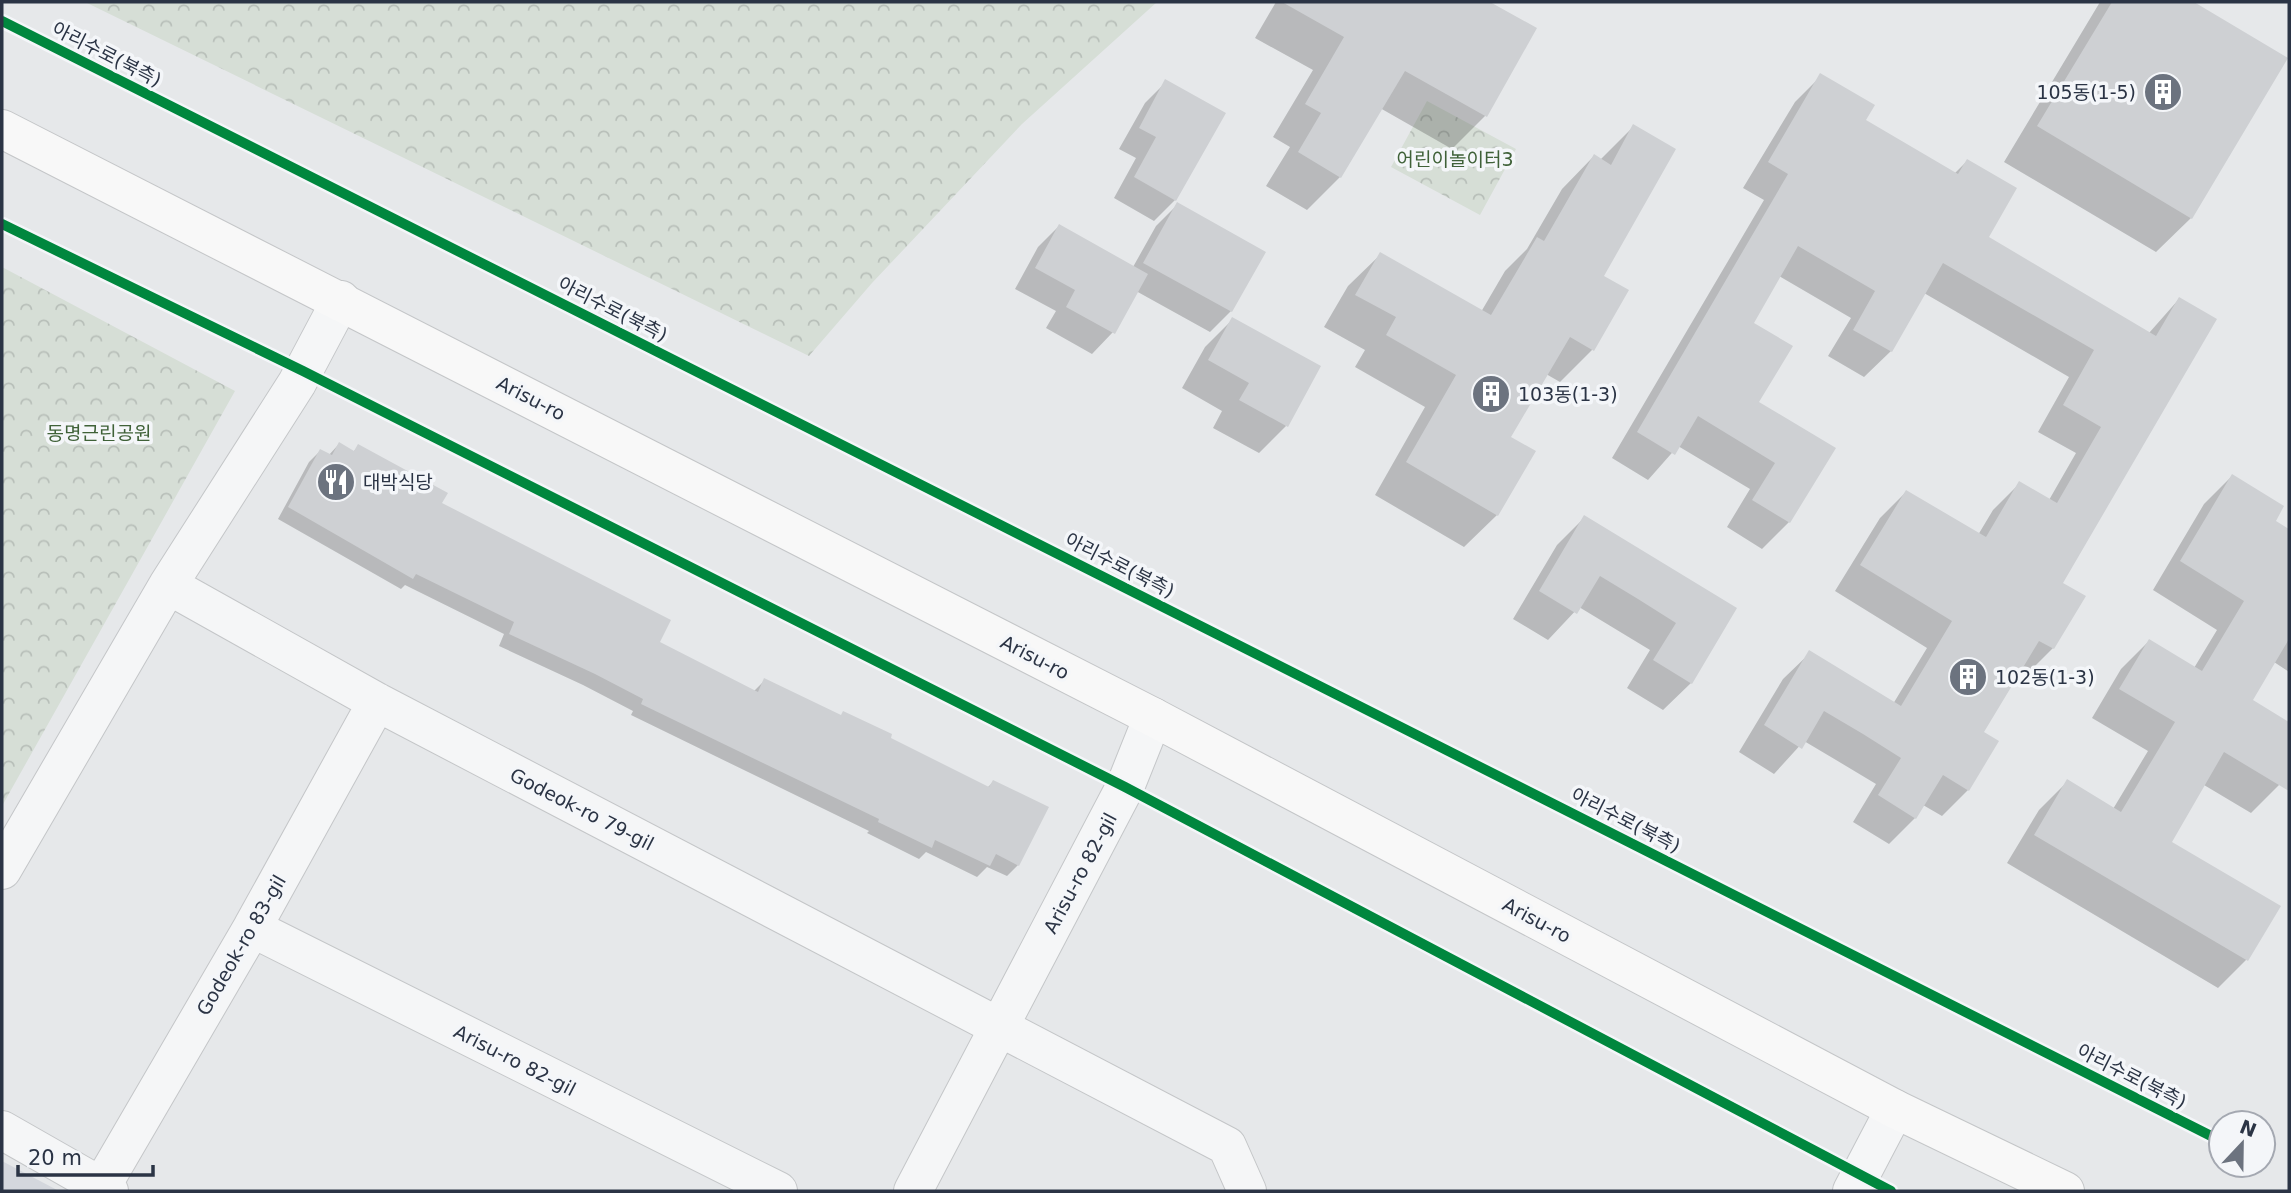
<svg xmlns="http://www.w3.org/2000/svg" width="2291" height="1193" font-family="'DejaVu Sans','Noto Sans KR',sans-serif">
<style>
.built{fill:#d4d7dd}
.forest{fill:url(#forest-crowns)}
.shadow{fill:#0003}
.building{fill:#ced0d3}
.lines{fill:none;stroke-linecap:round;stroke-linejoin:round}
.street-casing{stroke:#c4c6c8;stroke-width:40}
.secondary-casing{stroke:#c4c6c8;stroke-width:40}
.street{stroke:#f5f6f7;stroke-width:38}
.secondary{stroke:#f8f8f8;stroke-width:38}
.cycleway-casing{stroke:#f4f6f9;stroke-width:15}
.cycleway{stroke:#00873e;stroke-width:10}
.labels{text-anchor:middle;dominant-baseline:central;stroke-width:7;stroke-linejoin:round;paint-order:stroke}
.street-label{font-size:19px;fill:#2b3445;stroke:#f4f6f9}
.poi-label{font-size:19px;fill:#2b3445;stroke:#f4f6f9;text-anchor:start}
.park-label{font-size:19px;fill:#3f6138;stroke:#f4f6f9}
</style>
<defs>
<pattern id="forest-crowns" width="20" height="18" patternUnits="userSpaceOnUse" patternTransform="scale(1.75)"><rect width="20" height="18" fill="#d6ded6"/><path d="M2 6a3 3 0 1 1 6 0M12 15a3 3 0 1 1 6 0" fill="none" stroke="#b8bfb9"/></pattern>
</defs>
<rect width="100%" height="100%" fill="#e6e8ea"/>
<!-- built -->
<path class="built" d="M 2,1161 L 59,1191 L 2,1191 Z"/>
<!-- forest -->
<path class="forest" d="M 85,2 L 1157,2 L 1022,124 L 872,283 L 809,356 Z
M 1427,101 L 1516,149 L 1480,215 L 1391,167 Z
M 2,267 L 235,391 L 2,806 Z"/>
<!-- shadow -->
<path class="shadow" d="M 1276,2 L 1453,2 L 1474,14 L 1486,2 L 1534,29 L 1485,116 L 1452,149 L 1380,108 L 1340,177 L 1307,210 L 1266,186 L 1290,147 L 1273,137 L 1313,70 L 1255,38 Z
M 2100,2 L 2191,2 L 2286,59 L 2191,218 L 2156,252 L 2004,162 Z
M 1821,76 L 1863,121 L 1954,174 L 1967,161 L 1987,238 L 2149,333 L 2179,299 L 2061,583 L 2084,597 L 2053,648 L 2026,675 L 2019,671 L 1981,733 L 1968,790 L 1942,816 L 1923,805 L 1915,818 L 1889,844 L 1853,822 L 1876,784 L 1836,760 L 1804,741 L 1774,774 L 1739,752 L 1783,679 L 1810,653 L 1893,704 L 1927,648 L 1835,591 L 1880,518 L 1906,492 L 1978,535 L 1993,510 L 2019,484 L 2049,500 L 2076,453 L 2038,432 L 2069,377 L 1924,293 L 1891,351 L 1864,377 L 1828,356 L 1851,318 L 1779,276 L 1751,323 L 1757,402 L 1834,448 L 1789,522 L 1762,549 L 1727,527 L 1750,489 L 1678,446 L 1648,480 L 1612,458 L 1764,200 L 1743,188 L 1795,102 Z
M 1166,82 L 1224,114 L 1175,200 L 1154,221 L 1114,198 L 1136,158 L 1119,149 L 1145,103 Z
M 1634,126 L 1602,276 L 1592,350 L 1560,382 L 1546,374 L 1509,438 L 1497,515 L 1464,547 L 1375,495 L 1425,407 L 1355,367 L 1365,350 L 1324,327 L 1348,286 L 1381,254 L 1481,312 L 1505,271 L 1527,249 L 1562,189 L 1594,156 L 1600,160 Z
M 1177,205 L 1231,311 L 1210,332 L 1136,291 L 1113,332 L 1092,354 L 1046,328 L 1056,311 L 1015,289 L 1038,247 L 1059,226 L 1133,267 L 1156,226 Z
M 1232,320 L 1286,426 L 1259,453 L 1213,428 L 1222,411 L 1182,388 L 1205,347 Z
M 339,444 L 353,452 L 359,446 L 440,504 L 657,642 L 753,692 L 765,680 L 987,788 L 993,782 L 1018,865 L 1007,876 L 987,867 L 977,877 L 926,852 L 919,859 L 867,833 L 869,831 L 631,715 L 633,711 L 583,685 L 499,646 L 504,634 L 405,585 L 401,589 L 278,519 L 309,462 L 320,451 L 328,456 Z
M 2232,476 L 2273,521 L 2289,531 L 2289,672 L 2274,662 L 2251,701 L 2289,724 L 2289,768 L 2279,785 L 2251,813 L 2204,785 L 2169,843 L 2278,907 L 2246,960 L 2218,988 L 2007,863 L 2039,810 L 2067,782 L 2113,809 L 2148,751 L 2092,718 L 2121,669 L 2149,641 L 2194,668 L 2217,630 L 2153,590 L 2204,504 Z
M 1585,517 L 1735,608 L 1691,683 L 1663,710 L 1627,688 L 1650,650 L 1579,607 L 1548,640 L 1513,619 L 1557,545 Z"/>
<!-- building -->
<path class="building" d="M 1282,2 L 1490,2 L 1537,28 L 1487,117 L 1405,71 L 1341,178 L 1298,152 L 1321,113 L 1305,104 L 1344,37 Z
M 2112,2 L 2194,2 L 2288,58 L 2192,219 L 2037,126 Z
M 1820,73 L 1875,105 L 1866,120 L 1958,174 L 1967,159 L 2017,188 L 1989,237 L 2156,336 L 2179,297 L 2217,319 L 2063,583 L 2086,596 L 2054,649 L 2039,641 L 1984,732 L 1999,741 L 1969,791 L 1943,775 L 1916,819 L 1878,795 L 1901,758 L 1863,734 L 1824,711 L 1802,749 L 1764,725 L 1809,650 L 1901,706 L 1952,621 L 1860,565 L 1906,490 L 1986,537 L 2019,481 L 2057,503 L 2101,427 L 2063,405 L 2094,350 L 1943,263 L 1892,352 L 1853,330 L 1875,291 L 1798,246 L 1754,323 L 1793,346 L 1759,402 L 1836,448 L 1790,523 L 1752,500 L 1775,463 L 1698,416 L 1675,455 L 1637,432 L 1788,174 L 1768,162 Z
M 1165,79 L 1226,113 L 1176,201 L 1134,177 L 1156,137 L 1139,128 Z
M 1633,124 L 1676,149 L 1604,276 L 1629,290 L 1594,351 L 1570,337 L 1511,437 L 1536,451 L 1498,516 L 1406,462 L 1456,375 L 1386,335 L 1396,317 L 1355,295 L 1380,252 L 1491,315 L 1537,237 L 1544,241 L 1594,154 L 1611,165 Z
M 1177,202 L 1266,252 L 1232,312 L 1143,263 Z
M 1059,224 L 1148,274 L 1115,334 L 1066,307 L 1075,290 L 1035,268 Z
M 1232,317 L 1321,366 L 1288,427 L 1239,400 L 1249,383 L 1208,360 Z
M 339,442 L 354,451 L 358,444 L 448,493 L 442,503 L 671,620 L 660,642 L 758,692 L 764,678 L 841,715 L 843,711 L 892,734 L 891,738 L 989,787 L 993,780 L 1049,807 L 1019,866 L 996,854 L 990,866 L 935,840 L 932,848 L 878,822 L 879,819 L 641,704 L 643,699 L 595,674 L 509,634 L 514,622 L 416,574 L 413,579 L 288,507 L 320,449 L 332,455 Z
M 2232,474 L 2284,506 L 2276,521 L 2289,529 L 2289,639 L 2253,700 L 2289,722 L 2289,791 L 2224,752 L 2172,842 L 2281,906 L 2248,961 L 2034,835 L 2067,779 L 2121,812 L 2175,722 L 2119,689 L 2149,639 L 2202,671 L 2244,601 L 2180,561 Z
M 1584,515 L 1737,608 L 1692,684 L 1653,660 L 1676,623 L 1638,599 L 1600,576 L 1577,614 L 1539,591 Z"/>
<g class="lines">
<defs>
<path id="street" d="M 168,585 L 377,702 L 1227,1146 L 1247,1191
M 2,870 L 168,585 L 297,383 L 341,300
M 252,928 L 778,1191
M 2,1130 L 109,1191
M 101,1187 L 252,928 L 377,702
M 913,1191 L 1125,787 L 1153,717
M 1852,1191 L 1895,1109"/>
<path id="secondary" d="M 2,129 L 1153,717 L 1895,1109 L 2065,1191"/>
</defs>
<!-- street casing -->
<use href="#street" class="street-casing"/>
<!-- secondary casing -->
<use href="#secondary" class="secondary-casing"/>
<!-- street -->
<use href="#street" class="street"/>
<!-- secondary -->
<use href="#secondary" class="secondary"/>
<defs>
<path id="cycleway" d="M 2,21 L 2221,1141
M 2,224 L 303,371 L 1125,787 L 1891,1191"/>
</defs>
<!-- cycleway casing -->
<use href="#cycleway" class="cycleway-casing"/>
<!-- cycleway -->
<use href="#cycleway" class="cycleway"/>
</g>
<!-- icons -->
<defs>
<symbol id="building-disc" viewBox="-11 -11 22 22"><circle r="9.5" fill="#6c737f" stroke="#f4f6f9"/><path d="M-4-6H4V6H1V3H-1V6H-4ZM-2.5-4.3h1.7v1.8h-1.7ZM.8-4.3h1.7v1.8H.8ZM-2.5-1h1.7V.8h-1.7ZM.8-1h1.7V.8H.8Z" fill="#fff"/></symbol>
<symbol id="restaurant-disc" viewBox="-11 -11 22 22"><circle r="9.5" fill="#6c737f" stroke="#f4f6f9"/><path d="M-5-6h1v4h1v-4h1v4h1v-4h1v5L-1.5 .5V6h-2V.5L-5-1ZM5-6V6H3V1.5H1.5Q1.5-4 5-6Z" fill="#fff"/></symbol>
</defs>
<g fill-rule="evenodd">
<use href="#building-disc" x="2141" y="70" width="44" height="44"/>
<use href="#building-disc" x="1469" y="372" width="44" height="44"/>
<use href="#restaurant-disc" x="314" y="460" width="44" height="44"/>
<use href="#building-disc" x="1946" y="655" width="44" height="44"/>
</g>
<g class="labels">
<!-- street labels -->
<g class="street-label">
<text transform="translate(107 54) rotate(27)">아리수로(북측)</text>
<text transform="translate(613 309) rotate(27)">아리수로(북측)</text>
<text transform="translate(531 398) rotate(27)">Arisu-ro</text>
<text transform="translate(1120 565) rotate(27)">아리수로(북측)</text>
<text transform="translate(1035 657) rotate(27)">Arisu-ro</text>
<text transform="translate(582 809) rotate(27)">Godeok-ro 79-gil</text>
<text transform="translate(1626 820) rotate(27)">아리수로(북측)</text>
<text transform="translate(1080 873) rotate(-62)">Arisu-ro 82-gil</text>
<text transform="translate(1537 920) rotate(28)">Arisu-ro</text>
<text transform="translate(241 945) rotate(-60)">Godeok-ro 83-gil</text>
<text transform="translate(515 1060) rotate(27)">Arisu-ro 82-gil</text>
<text transform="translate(2132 1076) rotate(27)">아리수로(북측)</text>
</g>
<!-- poi labels -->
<g class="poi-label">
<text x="2136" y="92" text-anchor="end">105동(1-5)</text>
<text x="1518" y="394">103동(1-3)</text>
<text x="363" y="482">대박식당</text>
<text x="1995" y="677">102동(1-3)</text>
</g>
<!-- park labels -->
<g class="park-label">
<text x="1455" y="159">어린이놀이터3</text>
<text x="99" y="433">동명근린공원</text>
</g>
</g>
<!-- border -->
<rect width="2291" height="1193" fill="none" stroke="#2b3445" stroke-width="7"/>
<!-- north arrow -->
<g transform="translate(2242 1144) rotate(22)"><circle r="33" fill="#f4f6f9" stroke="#a4a8b1" stroke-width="2"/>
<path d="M0-5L12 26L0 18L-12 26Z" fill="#6c737f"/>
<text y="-10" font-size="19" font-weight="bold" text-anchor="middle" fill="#2b3445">N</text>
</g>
<!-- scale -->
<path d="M18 1165v10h135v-10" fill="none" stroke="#2b3445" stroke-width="3.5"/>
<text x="28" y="1165" font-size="21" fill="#2b3445" stroke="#f4f6f9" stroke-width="5" paint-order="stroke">20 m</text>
</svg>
